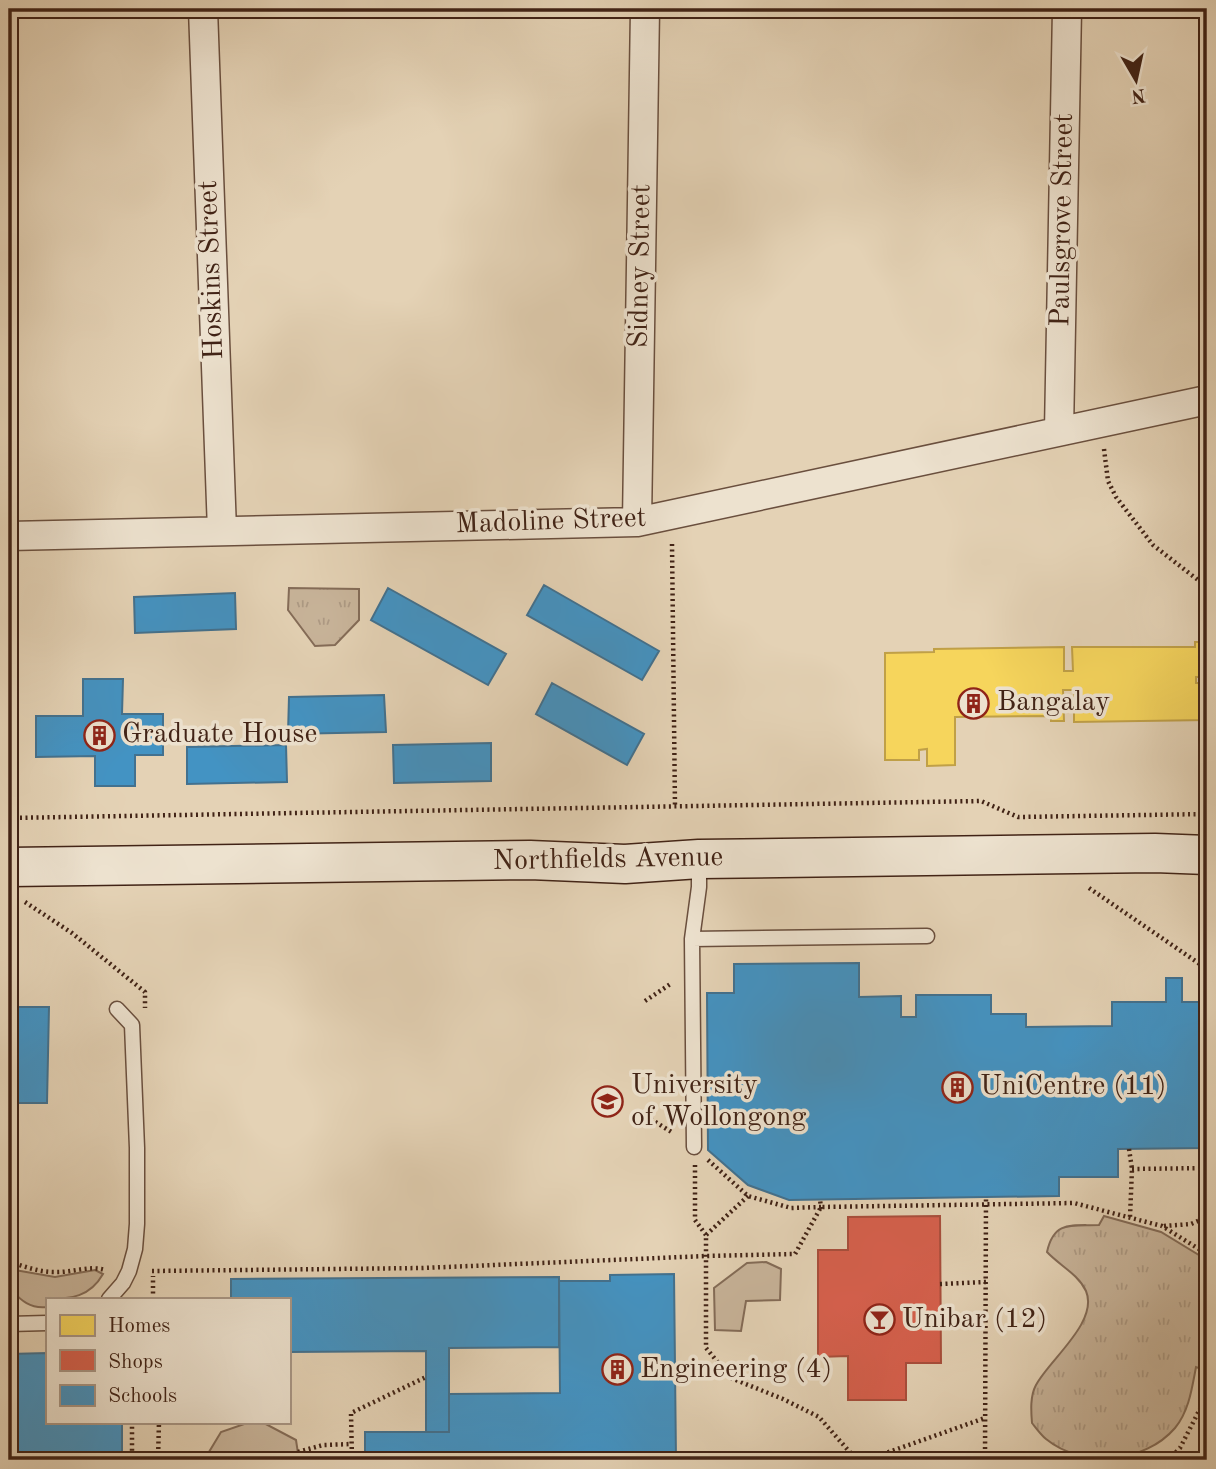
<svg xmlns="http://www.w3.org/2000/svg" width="1216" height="1469" font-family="'Old Standard TT',serif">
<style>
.green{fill:#c8b49a;stroke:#846c58;stroke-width:2}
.park{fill:url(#park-tufts);stroke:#846c58;stroke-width:2}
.homes{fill:#f6d55c;stroke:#c0a047;stroke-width:2}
.shops{fill:#d6604d;stroke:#a94e3c;stroke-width:2}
.schools{fill:#4393c3;stroke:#42718f;stroke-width:2}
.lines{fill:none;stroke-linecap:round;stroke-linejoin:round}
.service-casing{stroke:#6a4f3e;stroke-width:17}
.minor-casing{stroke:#6a4f3e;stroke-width:31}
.secondary-casing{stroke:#412316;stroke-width:41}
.path{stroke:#412316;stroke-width:4.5;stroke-dasharray:2 3.5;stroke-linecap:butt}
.service{stroke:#ede2cf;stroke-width:14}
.minor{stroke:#ede2cf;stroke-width:28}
.secondary{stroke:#ede2cf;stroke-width:38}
.labels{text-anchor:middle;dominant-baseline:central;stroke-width:7;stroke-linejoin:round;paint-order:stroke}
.street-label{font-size:28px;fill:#412316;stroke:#ede2cf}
.poi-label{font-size:28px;fill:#412316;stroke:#ede2cf;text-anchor:start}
</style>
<defs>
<pattern id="park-tufts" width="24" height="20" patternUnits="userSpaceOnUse" patternTransform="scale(1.75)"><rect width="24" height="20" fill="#c8b49a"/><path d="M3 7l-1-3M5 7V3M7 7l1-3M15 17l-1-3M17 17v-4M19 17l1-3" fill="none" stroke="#ad9a84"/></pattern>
</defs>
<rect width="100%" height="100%" fill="#e4d2b5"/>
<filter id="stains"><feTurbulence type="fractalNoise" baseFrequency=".00286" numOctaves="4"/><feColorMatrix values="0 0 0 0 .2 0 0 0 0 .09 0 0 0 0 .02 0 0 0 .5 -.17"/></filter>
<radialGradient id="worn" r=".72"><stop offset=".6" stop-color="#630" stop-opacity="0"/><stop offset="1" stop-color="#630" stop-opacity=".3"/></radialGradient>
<!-- green -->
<path class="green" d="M 766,1262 L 781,1269 L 780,1300 L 746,1301 L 741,1331 L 715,1330 L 714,1288 L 747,1263 Z
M 9,1269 L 55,1277 L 95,1270 L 103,1274 C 90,1297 71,1299 47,1299 L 47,1307 C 29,1309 21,1300 9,1288 Z
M 250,1422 L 262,1422 L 296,1440 L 299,1460 L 324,1454 L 329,1460 L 211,1460 L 209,1452 L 221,1432 Z"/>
<!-- park -->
<path class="park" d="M 289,588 L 359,589 L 359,620 L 335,645 L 315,646 L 288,610 Z
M 1104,1216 L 1161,1232 L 1207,1260 L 1207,1371 L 1196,1367 C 1192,1388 1189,1411 1175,1428 C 1145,1463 1083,1469 1046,1439 C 1041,1435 1036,1428 1032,1423 C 1031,1411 1030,1396 1036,1385 C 1049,1360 1099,1322 1086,1291 C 1078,1274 1059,1265 1047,1252 C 1054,1220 1072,1226 1099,1225 Z"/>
<!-- homes -->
<path class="homes" d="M 1195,642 L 1207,642 L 1207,677 L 1196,677 L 1196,683 L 1207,683 L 1207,720 L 1074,722 L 1074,690 L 1063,690 L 1064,721 L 1051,721 L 1051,716 L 955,717 L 955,765 L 927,766 L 927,749 L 919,750 L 919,760 L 885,760 L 885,653 L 934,652 L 934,649 L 1064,647 L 1064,671 L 1073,671 L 1072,647 L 1195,647 Z"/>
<!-- shops -->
<path class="shops" d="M 940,1216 L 941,1363 L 906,1363 L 906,1400 L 848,1400 L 848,1356 L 818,1357 L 818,1250 L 848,1250 L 848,1217 Z"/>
<!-- schools -->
<path class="schools" d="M 544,585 L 659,651 L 642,680 L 527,615 Z
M 388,588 L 506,654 L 488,685 L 371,620 Z
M 235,593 L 236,629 L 135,633 L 134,597 Z
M 83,679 L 123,679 L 122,714 L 163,714 L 163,755 L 135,755 L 135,786 L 95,786 L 95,756 L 36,757 L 36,716 L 83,716 Z
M 552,683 L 644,734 L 627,765 L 536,714 Z
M 384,695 L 386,732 L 288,734 L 289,697 Z
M 491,743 L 491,781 L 394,783 L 393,745 Z
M 286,745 L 287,782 L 187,784 L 187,747 Z
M 859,963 L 859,997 L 901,996 L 901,1017 L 916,1017 L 916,995 L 991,995 L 991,1014 L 1026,1014 L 1026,1027 L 1112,1026 L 1112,1002 L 1166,1002 L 1166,978 L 1182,978 L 1182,1002 L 1207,1002 L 1207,1148 L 1118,1149 L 1118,1177 L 1059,1177 L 1059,1196 L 789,1200 L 748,1185 L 708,1150 L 707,993 L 734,993 L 734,964 Z
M 9,1007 L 49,1007 L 47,1103 L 9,1103 Z
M 674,1274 L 676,1460 L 365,1460 L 365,1432 L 449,1432 L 449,1394 L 560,1393 L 559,1281 L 610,1281 L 610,1275 Z
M 559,1277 L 559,1347 L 449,1348 L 449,1432 L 426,1432 L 426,1351 L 289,1352 L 289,1299 L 231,1299 L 231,1279 Z
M 47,1353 L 47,1422 L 122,1422 L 122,1460 L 9,1460 L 9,1354 Z"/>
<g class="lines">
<defs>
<path id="service" d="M 692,939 L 927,936
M 694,1147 L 692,939 L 699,887 L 699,861
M 109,1299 L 123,1283 L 129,1271 L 135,1249 L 137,1224 L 137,1148 L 132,1025 L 117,1009
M 9,1324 L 47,1323"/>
<path id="minor" d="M 203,9 L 222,531
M 1059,431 L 1067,9
M 637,522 L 645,9
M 9,536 L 637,522 L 1207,400"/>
<path id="secondary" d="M 9,867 L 530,860 L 625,864 L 699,859 L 1155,853 L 1207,855"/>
</defs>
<!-- service casing -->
<use href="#service" class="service-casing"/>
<!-- minor casing -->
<use href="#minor" class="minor-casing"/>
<!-- secondary casing -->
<use href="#secondary" class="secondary-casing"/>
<!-- path -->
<path class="path" d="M 1104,449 L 1108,481 L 1116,497 L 1153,545 L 1207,587
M 672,544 L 675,807
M 9,818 L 981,801 L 1018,817 L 1207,814
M 1089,888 L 1207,969
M 25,902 L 72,933 L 145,992 L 145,1008
M 645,1001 L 672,983
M 646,1116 L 673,1133
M 1129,1149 L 1132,1169 L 1130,1217
M 708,1160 L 748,1196 L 791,1208 L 821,1207 L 820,1200
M 695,1165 L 695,1220 L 706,1235
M 1132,1169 L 1207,1168
M 748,1196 L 706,1235 L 706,1348 L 731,1378 L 783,1399 L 819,1417 L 855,1458
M 1164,1226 L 1191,1224 L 1207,1217
M 9,1262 C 24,1266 38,1272 54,1272 C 71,1273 89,1265 105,1270
M 152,1271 L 423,1268 L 706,1256 L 795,1254 L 821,1207 L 1074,1203 L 1162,1226 L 1207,1254
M 940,1284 L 986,1282
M 153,1299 L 153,1276
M 130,1422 L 132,1424 L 132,1460
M 298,1452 L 323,1445 L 352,1444
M 158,1460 L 159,1422
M 352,1460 L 351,1413 L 426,1377
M 850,1460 L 886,1453 L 985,1418
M 985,1460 L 986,1197
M 1168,1460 L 1180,1448 L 1202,1405 L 1207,1400"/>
<!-- service -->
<use href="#service" class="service"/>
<!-- minor -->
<use href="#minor" class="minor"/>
<!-- secondary -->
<use href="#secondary" class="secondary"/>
</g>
<!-- icons -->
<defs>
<symbol id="building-ring" viewBox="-11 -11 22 22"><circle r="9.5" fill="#ede2cf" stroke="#8f2418" stroke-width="1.5"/><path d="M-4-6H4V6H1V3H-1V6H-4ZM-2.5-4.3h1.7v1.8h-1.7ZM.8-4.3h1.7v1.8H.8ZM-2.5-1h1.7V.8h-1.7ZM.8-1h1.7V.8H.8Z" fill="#8f2418"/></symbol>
<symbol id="university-ring" viewBox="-11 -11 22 22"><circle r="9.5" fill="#ede2cf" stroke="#8f2418" stroke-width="1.5"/><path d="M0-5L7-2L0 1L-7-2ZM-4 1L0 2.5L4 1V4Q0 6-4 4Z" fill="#8f2418"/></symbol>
<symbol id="bar-ring" viewBox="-11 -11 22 22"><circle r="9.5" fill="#ede2cf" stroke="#8f2418" stroke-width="1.5"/><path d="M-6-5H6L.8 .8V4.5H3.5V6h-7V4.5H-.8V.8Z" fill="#8f2418"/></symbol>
</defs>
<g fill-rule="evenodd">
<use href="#building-ring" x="956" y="686" width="35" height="35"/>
<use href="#building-ring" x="82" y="718" width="35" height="35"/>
<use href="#building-ring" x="940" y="1070" width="35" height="35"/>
<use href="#university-ring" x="590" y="1084" width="35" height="35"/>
<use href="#bar-ring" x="862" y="1302" width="35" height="35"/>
<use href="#building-ring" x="600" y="1352" width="35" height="35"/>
</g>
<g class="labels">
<!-- street labels -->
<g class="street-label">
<text transform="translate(1063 220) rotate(-89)">Paulsgrove Street</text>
<text transform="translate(641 266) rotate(-89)">Sidney Street</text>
<text transform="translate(212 270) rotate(-92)">Hoskins Street</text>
<text transform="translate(551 522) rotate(-2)">Madoline Street</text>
<text transform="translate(608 860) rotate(-1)">Northfields Avenue</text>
</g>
<!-- poi labels -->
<g class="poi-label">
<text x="997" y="703">Bangalay</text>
<text x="122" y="735">Graduate House</text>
<text x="631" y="1086">University<tspan x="631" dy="32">of Wollongong</tspan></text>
<text x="980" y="1087">UniCentre (11)</text>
<text x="902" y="1320">Unibar (12)</text>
<text x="640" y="1370">Engineering (4)</text>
</g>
</g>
<!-- margin -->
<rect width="1216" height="1469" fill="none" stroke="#e4d2b5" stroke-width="35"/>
<rect x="10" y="10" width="1195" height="1448" fill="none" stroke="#412316" stroke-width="3.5"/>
<rect x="18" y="18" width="1181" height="1434" fill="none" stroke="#412316" stroke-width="2"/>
<!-- legend -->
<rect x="46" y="1298" width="245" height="126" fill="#ede2cf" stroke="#a89685" stroke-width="2"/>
<rect x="60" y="1315" width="35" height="21" fill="#f6d55c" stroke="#a89685" stroke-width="2"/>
<text x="108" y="1332" font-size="21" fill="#412316">Homes</text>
<rect x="60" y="1350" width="35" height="21" fill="#d6604d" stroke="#a89685" stroke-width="2"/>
<text x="108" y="1368" font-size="21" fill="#412316">Shops</text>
<rect x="60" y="1385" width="35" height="21" fill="#4393c3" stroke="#a89685" stroke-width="2"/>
<text x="108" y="1402" font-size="21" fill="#412316">Schools</text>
<!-- north arrow -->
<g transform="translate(1136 80) rotate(171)" stroke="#ede2cf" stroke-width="5" paint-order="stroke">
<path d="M0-5L12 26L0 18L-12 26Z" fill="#412316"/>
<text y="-10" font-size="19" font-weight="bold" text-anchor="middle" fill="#412316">N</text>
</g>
<rect width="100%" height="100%" filter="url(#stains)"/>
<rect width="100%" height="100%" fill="url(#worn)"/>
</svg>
